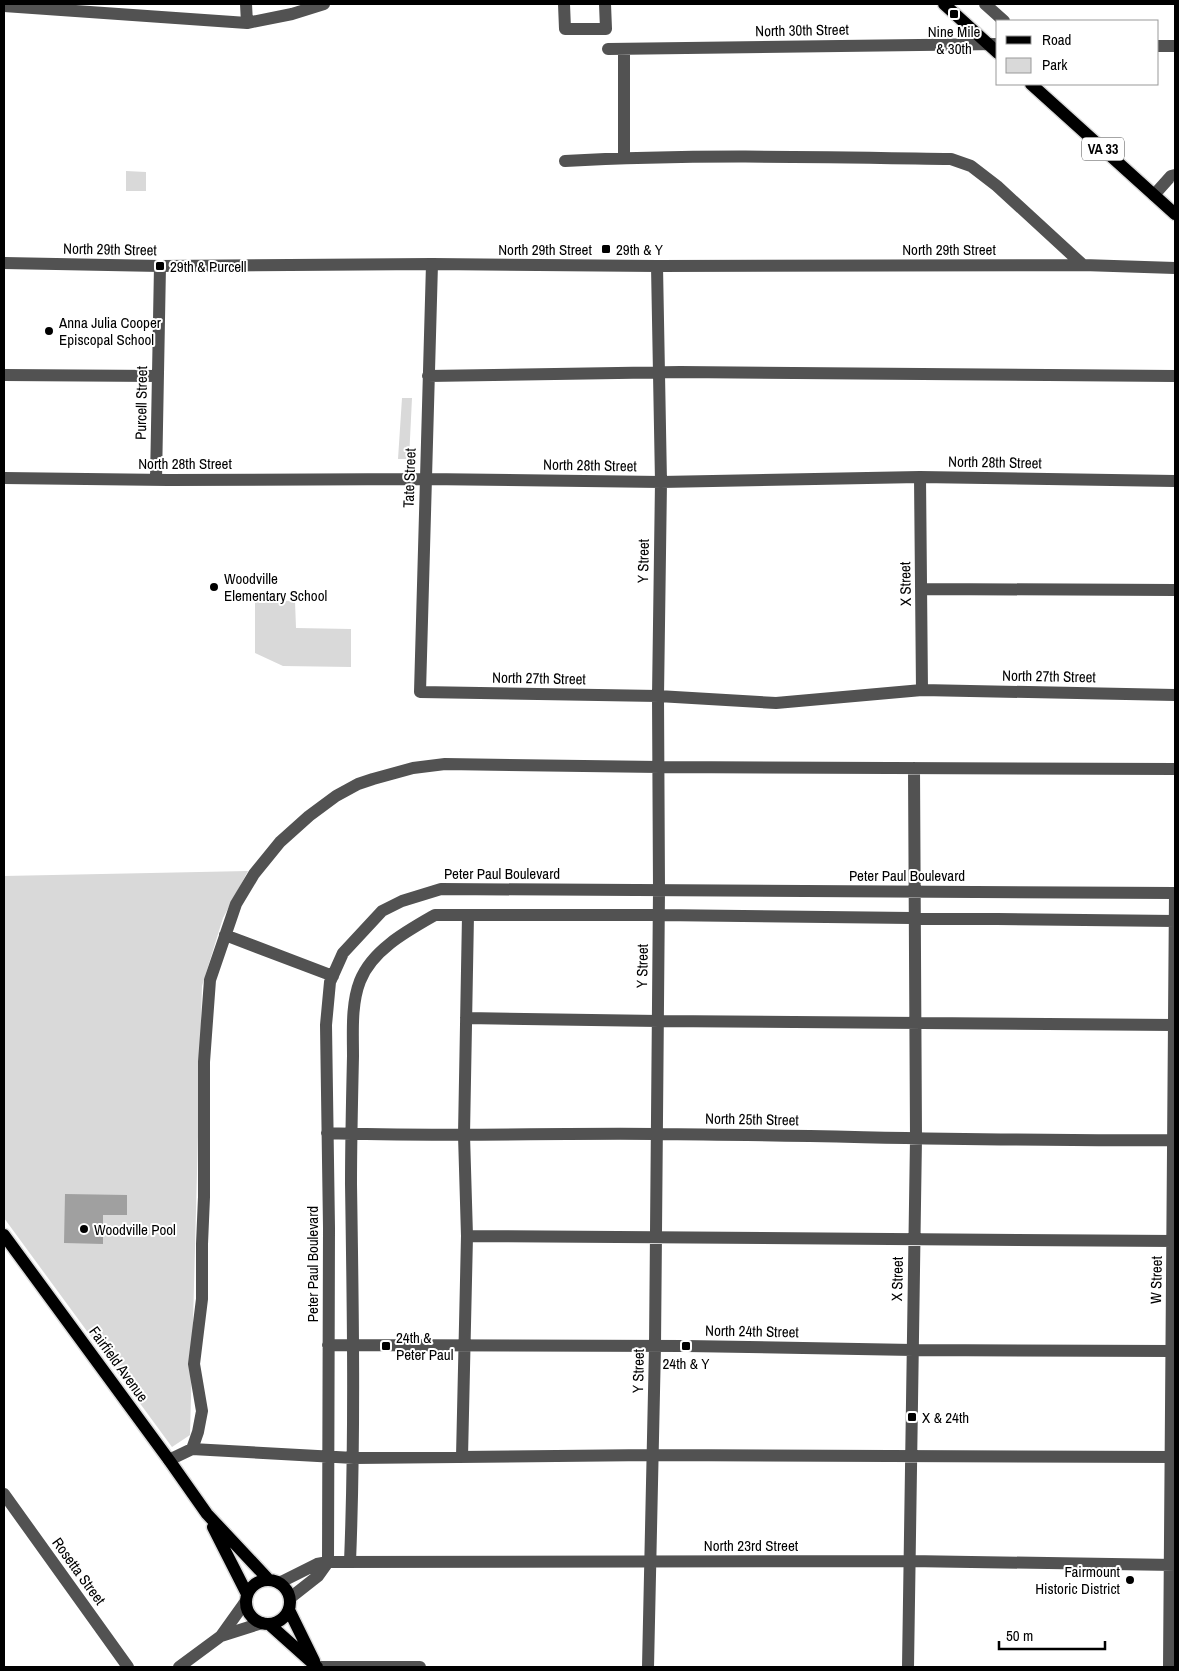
<svg xmlns="http://www.w3.org/2000/svg" width="1179" height="1671" font-family="'Archivo Narrow',sans-serif">
<style>
.green{fill:#d9d9d9}
.water{fill:#a0a0a0}
.lines{fill:none;stroke-linecap:round;stroke-linejoin:round}
.major-casing{stroke:#dbdbdb;stroke-width:15}
.minor{stroke:#525252;stroke-width:12}
.major{stroke:#000;stroke-width:12}
.poi-dot{fill:#000;stroke:#fff;stroke-width:2}
.labels{text-anchor:middle;dominant-baseline:central;stroke-width:4;stroke-linejoin:round;paint-order:stroke}
.shield{fill:#fff;stroke:#4c4c4c;stroke-width:1}
.shield-label{font-size:14px;font-weight:bold;fill:#000}
.street-label{font-size:15px;fill:#000;stroke:#fff}
.poi-label{font-size:15px;fill:#000;stroke:#fff;text-anchor:start}
</style>
<rect width="100%" height="100%" fill="#fff"/>
<!-- green -->
<path class="green" d="M 126,171 L 146,172 L 146,191 L 126,191 Z
M 402,398 L 412,398 L 409,459 L 398,459 Z
M 255,600 L 295,601 L 296,628 L 351,629 L 351,667 L 283,666 L 255,653 Z
M 248,871 L 223,918 L 202,986 L 190,1435 L 172,1447 L 4,1218 L 4,876 Z"/>
<!-- water -->
<path class="water" d="M 65,1194 L 127,1195 L 127,1215 L 103,1215 L 103,1244 L 64,1243 Z"/>
<g class="lines">
<defs>
<path id="major" d="M 944,4 L 998,53
M 1031,84 L 1175,214
M 4,1235 L 169,1460 L 207,1514 L 268,1579
M 213,1527 L 247,1594
M246 1602a22 22 0 1 1 44 0a22 22 0 1 1-44 0Z
M 289,1610 L 314,1661
M 269,1624 L 317,1667"/>
</defs>
<!-- major casing -->
<use href="#major" class="major-casing"/>
<!-- minor -->
<path class="minor" d="M 246,4 L 247,23
M 564,4 L 565,29 L 606,29 L 605,4
M 985,4 L 1004,21
M 4,6 L 247,23 L 292,14 L 324,4
M 1158,46 L 1175,46
M 608,49 L 998,44
M 624,50 L 624,158
M 565,161 C 694,154 822,157 951,159 L 971,166 L 997,186 L 1083,265
M 1154,195 L 1171,176 L 1175,175
M 4,263 L 160,266 L 432,264 L 657,266 L 1083,265 L 1175,268
M 432,264 L 420,692 L 658,696 L 776,703 L 922,690 L 1175,695
M 4,375 L 158,376
M 428,376 L 680,372 L 1175,376
M 920,477 L 922,690
M 4,478 L 168,480 L 425,479 L 661,482 L 920,477 L 1175,481
M 156,480 L 160,266
M 921,589 L 1175,590
M 1175,893 L 441,889 L 402,901 L 382,911 L 343,953 L 330,982 L 326,1025 L 329,1228 L 328,1562 L 909,1561 L 1175,1565
M 225,935 L 333,976
M 466,1018 L 658,1021 L 1175,1025
M 327,1133 C 437,1137 546,1133 655,1134 C 829,1135 1002,1142 1175,1140
M 467,1236 L 1175,1241
M 328,1345 L 686,1346 L 913,1350 L 1175,1351
M 192,1449 L 354,1458 L 653,1455 L 1175,1457
M 462,1457 L 467,1236 L 464,1135 L 468,915
M 169,1460 L 192,1449 L 198,1432 L 202,1411 L 194,1364 L 202,1299 L 202,1244 L 204,1197 L 204,1062 L 210,980 L 236,904 L 254,874 L 280,842 L 309,816 L 336,796 L 358,784 L 373,779 L 413,768 L 445,764 L 659,767 L 1175,769
M 4,1494 L 128,1667
M 350,1562 C 355,1436 353,1310 351,1184 C 351,1142 352,1099 353,1056 C 353,1032 351,1004 360,981 C 372,950 407,931 435,915 L 659,915 L 1175,921
M 279,1583 L 317,1564 L 328,1562 L 318,1576 L 290,1598
M 246,1601 L 221,1636 L 262,1623
M 179,1667 L 221,1636
M 317,1667 L 420,1667
M 648,1667 L 655,1346 L 659,890 L 658,696 L 661,482 L 657,266
M 908,1667 L 916,1138 L 914,768
M 1169,1667 L 1175,893"/>
<!-- major -->
<use href="#major" class="major"/>
</g>
<!-- markers -->
<g class="poi-dot">
<rect x="949" y="9" width="10" height="10" rx="2.5"/>
<rect x="601" y="244" width="10" height="10" rx="2.5"/>
<rect x="155" y="261" width="10" height="10" rx="2.5"/>
<circle cx="49" cy="331" r="5"/>
<circle cx="214" cy="587" r="5"/>
<circle cx="84" cy="1229" r="5"/>
<rect x="381" y="1341" width="10" height="10" rx="2.5"/>
<rect x="681" y="1341" width="10" height="10" rx="2.5"/>
<rect x="907" y="1412" width="10" height="10" rx="2.5"/>
<circle cx="1130" cy="1580" r="5"/>
</g>
<g class="labels">
<!-- shield labels -->
<rect class="shield" x="1082" y="137.5" width="42" height="23" rx="4"/>
<g class="shield-label">
<text x="1103" y="149">VA 33</text>
</g>
<!-- street labels -->
<g class="street-label">
<text transform="translate(802 30) rotate(-1)">North 30th Street</text>
<text transform="translate(110 249) rotate(1)">North 29th Street</text>
<text x="545" y="249">North 29th Street</text>
<text x="949" y="249">North 29th Street</text>
<text transform="translate(141 403) rotate(-89)">Purcell Street</text>
<text transform="translate(995 462) rotate(1)">North 28th Street</text>
<text x="185" y="463">North 28th Street</text>
<text transform="translate(590 465) rotate(1)">North 28th Street</text>
<text transform="translate(409 478) rotate(-88)">Tate Street</text>
<text transform="translate(643 561) rotate(-89)">Y Street</text>
<text transform="translate(905 584) rotate(-91)">X Street</text>
<text transform="translate(1049 676) rotate(1)">North 27th Street</text>
<text transform="translate(539 678) rotate(1)">North 27th Street</text>
<text x="502" y="873">Peter Paul Boulevard</text>
<text x="907" y="875">Peter Paul Boulevard</text>
<text transform="translate(642 966) rotate(-89)">Y Street</text>
<text transform="translate(752 1119) rotate(1)">North 25th Street</text>
<text transform="translate(312 1264) rotate(-90)">Peter Paul Boulevard</text>
<text transform="translate(897 1279) rotate(-89)">X Street</text>
<text transform="translate(1156 1280) rotate(-89)">W Street</text>
<text transform="translate(752 1331) rotate(1)">North 24th Street</text>
<text transform="translate(119 1364) rotate(54)">Fairfield Avenue</text>
<text transform="translate(638 1371) rotate(-89)">Y Street</text>
<text x="751" y="1545">North 23rd Street</text>
<text transform="translate(79 1571) rotate(54)">Rosetta Street</text>
</g>
<!-- poi labels -->
<g class="poi-label">
<text x="954" y="31" text-anchor="middle">Nine Mile<tspan x="954" dy="17">&amp; 30th</tspan></text>
<text x="616" y="249">29th &amp; Y</text>
<text x="170" y="266">29th &amp; Purcell</text>
<text x="59" y="322">Anna Julia Cooper<tspan x="59" dy="17">Episcopal School</tspan></text>
<text x="224" y="578">Woodville<tspan x="224" dy="17">Elementary School</tspan></text>
<text x="94" y="1229">Woodville Pool</text>
<text x="396" y="1337">24th &amp;<tspan x="396" dy="17">Peter Paul</tspan></text>
<text x="686" y="1363" text-anchor="middle">24th &amp; Y</text>
<text x="922" y="1417">X &amp; 24th</text>
<text x="1120" y="1571" text-anchor="end">Fairmount<tspan x="1120" dy="17">Historic District</tspan></text>
</g>
</g>
<!-- border -->
<rect width="1179" height="1671" fill="none" stroke="#000000" stroke-width="10"/>
<!-- legend -->
<rect x="996" y="20" width="162" height="65" fill="#ffffff" stroke="#999999"/>
<rect x="1006" y="36" width="25" height="8" fill="#000000" stroke="#999999"/>
<text x="1042" y="45" font-size="15" fill="#000000">Road</text>
<rect x="1006" y="58" width="25" height="15" fill="#d9d9d9" stroke="#999999"/>
<text x="1042" y="70" font-size="15" fill="#000000">Park</text>
<!-- scale -->
<path d="M999 1641v8h106v-8" fill="none" stroke="#000000" stroke-width="2.5"/>
<text x="1006" y="1641" font-size="15" fill="#000000" stroke="#ffffff" stroke-width="4" paint-order="stroke">50 m</text>
</svg>
